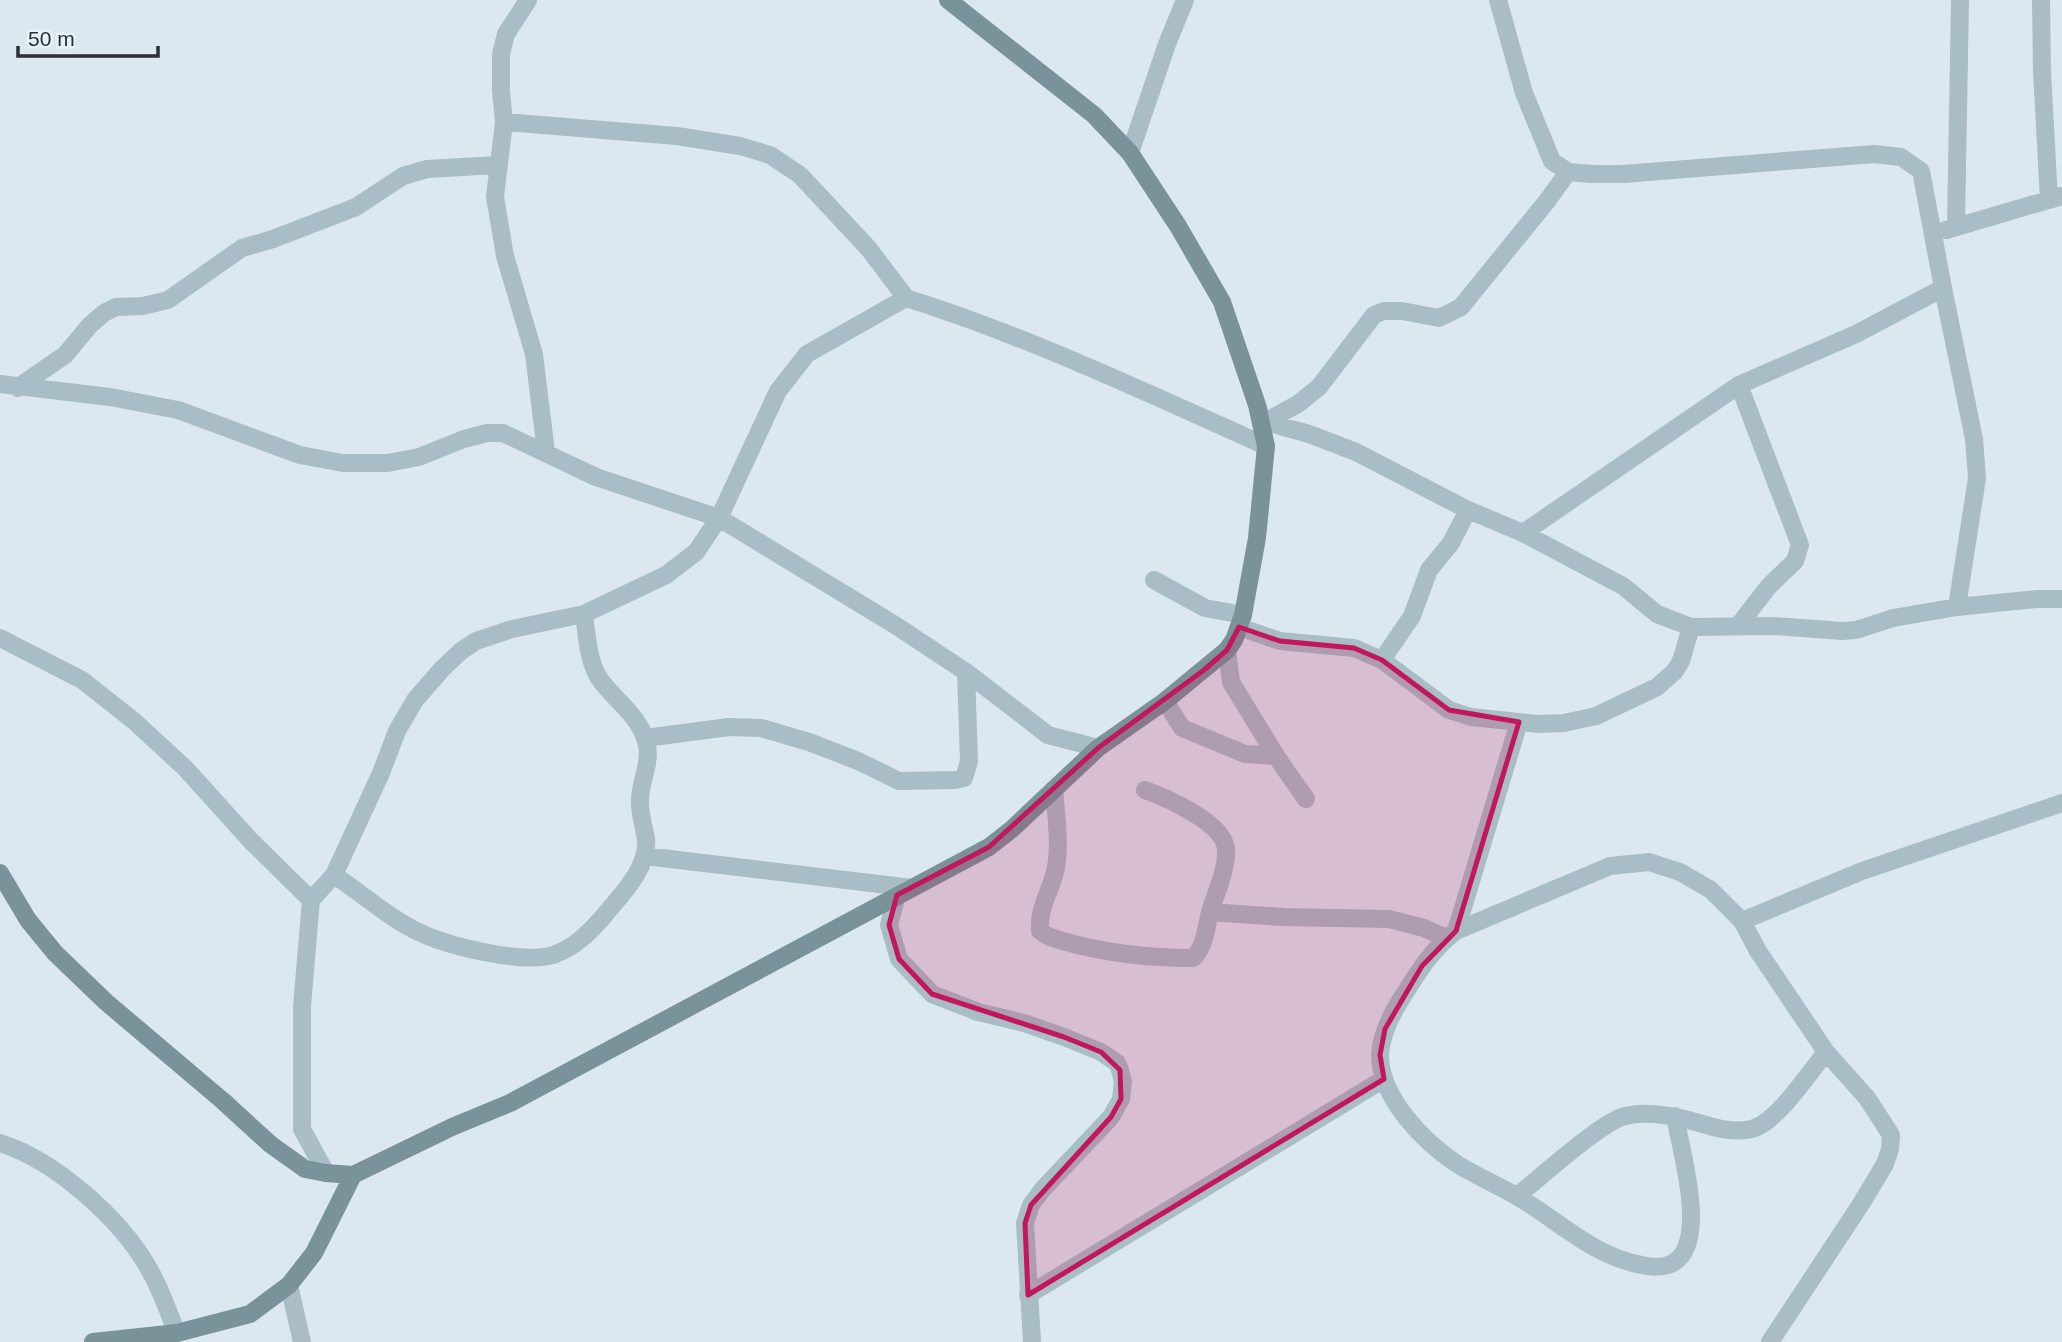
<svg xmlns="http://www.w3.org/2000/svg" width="2062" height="1342" font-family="Arial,sans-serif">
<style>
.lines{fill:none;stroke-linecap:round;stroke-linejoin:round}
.street{stroke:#a9bdc6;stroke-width:18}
.secondary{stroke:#7a939a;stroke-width:18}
.marked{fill:#c2185b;fill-opacity:0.2;stroke:#c2185b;stroke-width:5;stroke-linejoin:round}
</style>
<rect width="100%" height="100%" fill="#dce8ef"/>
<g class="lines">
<!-- street -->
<path class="street" d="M 528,0 L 506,34 L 501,54 L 501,91 L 504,122 L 495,197 L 505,256 L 534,354 L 546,452
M 1498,0 L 1524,93 L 1552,161 L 1568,172 L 1593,174 L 1623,174 L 1874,154 L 1901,157 L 1921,171 L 1943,288 L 1974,439 L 1977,478 L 1957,607
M 2041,0 L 2042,71 L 2049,200
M 504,122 L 677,136 L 740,146 L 770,155 L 800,175 L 869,249 L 906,298
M 1130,153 L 1167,44 L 1185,0
M 1956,225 L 1960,0
M 1946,230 L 2062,196
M 0,384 L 110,397 L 178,410 L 300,455 L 343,463 L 388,463 L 419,457 L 464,439 L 487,433 L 503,433 L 596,477 L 719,518 L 895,625 L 966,672 L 1048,735 L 1098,748
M 17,388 L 65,355 L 90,325 L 104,313 L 116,307 L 143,306 L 168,300 L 242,248 L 273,239 L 356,207 L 403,176 L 427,169 L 497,165
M 1258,408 L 1262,421 L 1309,434 L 1356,452 L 1468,510 L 1523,533 L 1623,586 L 1657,614 L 1691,627 L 1774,626 L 1842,631 L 1856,630 L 1893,618 L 1957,607 L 2037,599 L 2062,599
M 1265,422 L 1298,404 L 1319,387 L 1374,315 L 1384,311 L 1402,311 L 1439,318 L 1461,307 L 1547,201 L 1568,172
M 1523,533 L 1739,385 L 1856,334 L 1943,288
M 1154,580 L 1205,608 L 1243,615
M 1738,626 L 1769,586 L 1795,561 L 1800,545 L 1739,385
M 1239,627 L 1280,641 L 1354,648 L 1382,660 L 1449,710 L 1471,717 L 1538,724 L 1564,723 L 1596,716 L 1657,687 L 1675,671 L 1681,661 L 1691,627
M 0,638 L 82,680 L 134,721 L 185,768 L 251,841 L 311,900 L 302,1006 L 302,1129 L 326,1173
M 1227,650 L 1231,682 L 1276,756 L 1306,799
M 1382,660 L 1412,616 L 1429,570 L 1451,543 L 1468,510
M 1165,701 L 1182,728 L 1245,754 L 1276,756
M 645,738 L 729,727 L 761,728 L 809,742 L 858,761 L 899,781 L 955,780 L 964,778 L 969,761 L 966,672
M 1054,789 C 1056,816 1061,845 1055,872 C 1050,892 1038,909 1040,931 C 1048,938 1060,940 1070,943 C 1111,954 1151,958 1193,958 C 1205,947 1206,928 1210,912 C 1216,892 1227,870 1226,849 C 1224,823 1167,798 1145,790
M 645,856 L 912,888
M 334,875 C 363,894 391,920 423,934 C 452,947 523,964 553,955 C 574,948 589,933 603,917 C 620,896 649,868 646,839 C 644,827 640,815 640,803 C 639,783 651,765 647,745 C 641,717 617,702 601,681 C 588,664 587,635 584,614
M 897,895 L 889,925 L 899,959 L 932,994 L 978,1012 L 1024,1023 L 1064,1037 L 1101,1052 L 1117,1063 L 1120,1070 L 1123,1082 L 1121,1099 L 1111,1117 L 1042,1190 L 1031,1205 L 1025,1223 L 1032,1342
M 311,900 L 334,875 L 381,773 L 397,731 L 415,700 L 442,669 L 461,651 L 476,641 L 512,629 L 584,614 L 666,575 L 696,552 L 719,518 L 778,391 L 807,354 L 906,298 C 1030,337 1147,393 1266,446
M 1210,912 L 1283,917 L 1389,919 L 1424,928 L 1446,938
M 1742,921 L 1862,871 L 2062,803
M 1456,931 L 1519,722
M 1675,1116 C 1681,1151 1704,1227 1681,1256 C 1671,1269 1652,1268 1637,1264 C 1591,1254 1557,1220 1518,1197 C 1498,1185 1476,1176 1457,1164 C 1424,1142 1380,1098 1380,1055 C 1381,1034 1392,1013 1403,996 C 1418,972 1433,948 1456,931 L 1610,866 L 1649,862 L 1680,872 L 1711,890 L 1742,921 L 1758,951 L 1826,1052 L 1867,1098 L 1891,1135 L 1890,1149 L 1885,1164 L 1861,1204 L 1770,1342
M 0,1143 C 55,1160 121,1219 149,1269 C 161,1289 168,1312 177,1333
M 1517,1196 C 1540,1178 1601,1122 1625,1116 C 1645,1111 1669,1115 1689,1120 C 1709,1126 1737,1136 1757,1127 C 1780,1117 1810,1072 1826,1052
M 289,1285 L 302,1342
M 1028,1295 L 1384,1079"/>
<!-- secondary -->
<path class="secondary" d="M 0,873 L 28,920 L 55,953 L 106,1002 L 223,1101 L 270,1144 L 305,1169 L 326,1173 L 353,1175 L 452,1127 L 510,1103 L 989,847 L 1012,829 L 1098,748 L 1165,701 L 1227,650 L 1234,640 L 1243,615 L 1257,538 L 1266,446 L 1257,405 L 1222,302 L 1178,226 L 1130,153 L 1094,115 L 948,0
M 93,1342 L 177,1333 L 250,1314 L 289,1285 L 314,1253 L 353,1175"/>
</g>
<!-- marked area -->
<path class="marked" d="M 1239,627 L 1280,641 L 1354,648 L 1382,660 L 1449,710 L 1519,722 L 1456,931 L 1422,966 L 1385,1029 L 1380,1055 L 1384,1079 L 1028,1295 L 1025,1223 L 1031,1205 L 1111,1117 L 1121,1099 L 1120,1070 L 1101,1052 L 1064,1037 L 932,994 L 899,959 L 889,925 L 897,895 L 989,847 L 1098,748 L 1204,670 L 1227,650 Z"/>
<!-- scale -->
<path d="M18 46v10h140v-10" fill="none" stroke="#283234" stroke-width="3.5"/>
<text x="28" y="46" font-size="21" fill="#283234" stroke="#e7f1f8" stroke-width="5" paint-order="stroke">50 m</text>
</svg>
